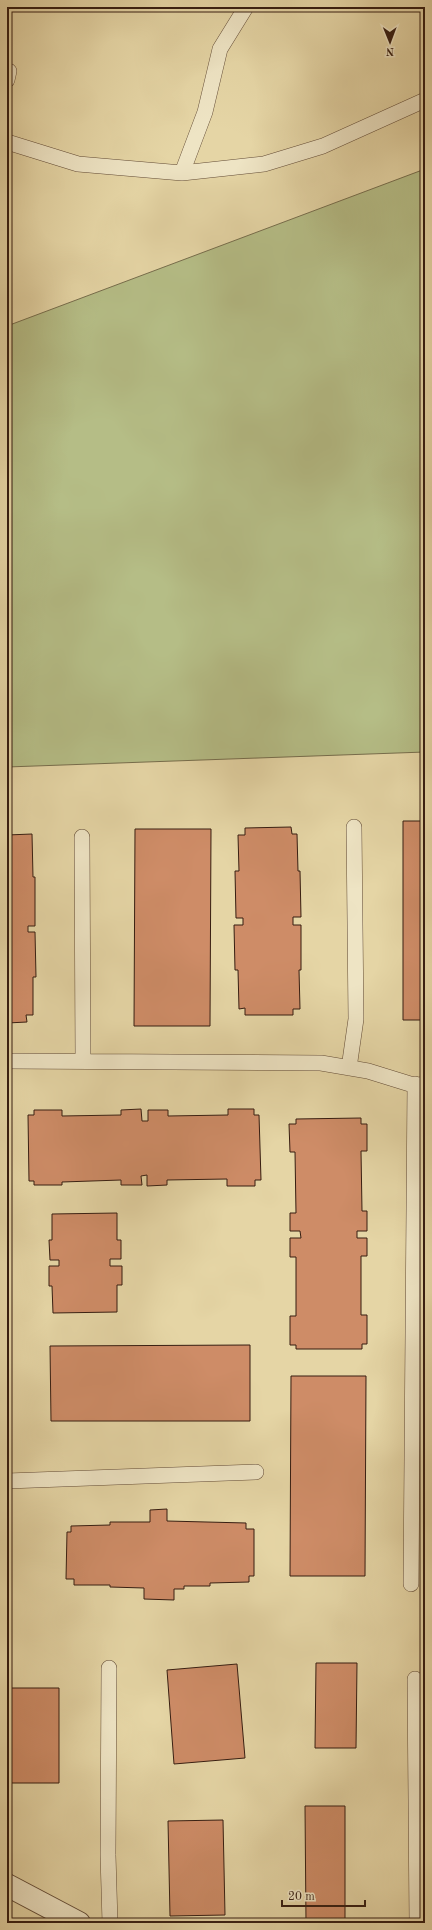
<svg xmlns="http://www.w3.org/2000/svg" width="432" height="1930" font-family="'Old Standard TT',serif">
<style>
.green{fill:#b5bd86;stroke:#766d4c}
.building{fill:#ce8c67;stroke:#361d11}
.lines{fill:none;stroke-linecap:round;stroke-linejoin:round}
.service-casing{stroke:#624b36;stroke-width:16}
.minor-casing{stroke:#624b36;stroke-width:24}
.service{stroke:#eee4c4;stroke-width:15}
.minor{stroke:#eee4c4;stroke-width:22}
</style>
<rect width="100%" height="100%" fill="#e5d5a5"/>
<filter id="stains"><feTurbulence type="fractalNoise" baseFrequency=".005" numOctaves="4"/><feColorMatrix values="0 0 0 0 .2 0 0 0 0 .09 0 0 0 0 .02 0 0 0 .5 -.17"/></filter>
<radialGradient id="worn" r=".72"><stop offset=".6" stop-color="#630" stop-opacity="0"/><stop offset="1" stop-color="#630" stop-opacity=".3"/></radialGradient>
<!-- green -->
<path class="green" d="M 425,169 L 425,752 L 7,767 L 7,326 Z"/>
<!-- building -->
<path class="building" d="M 403,821 L 425,821 L 425,1020 L 403,1020 Z
M 291,827 L 292,834 L 297,834 L 298,871 L 300,871 L 301,917 L 293,917 L 293,925 L 301,925 L 301,970 L 299,970 L 300,1009 L 293,1009 L 293,1015 L 245,1015 L 245,1008 L 239,1009 L 238,970 L 235,970 L 234,925 L 243,925 L 243,918 L 236,918 L 235,871 L 239,871 L 238,835 L 245,835 L 245,828 Z
M 135,829 L 211,829 L 210,1026 L 134,1026 Z
M 32,834 L 33,877 L 35,877 L 35,926 L 28,926 L 28,932 L 35,932 L 36,977 L 33,977 L 33,1015 L 26,1015 L 27,1022 L 7,1023 L 7,835 Z
M 141,1109 L 142,1121 L 148,1121 L 148,1110 L 168,1110 L 168,1116 L 228,1115 L 228,1109 L 254,1109 L 254,1115 L 259,1115 L 261,1180 L 255,1180 L 255,1186 L 227,1186 L 227,1179 L 167,1180 L 167,1185 L 147,1186 L 147,1175 L 141,1176 L 142,1185 L 121,1185 L 121,1180 L 62,1182 L 62,1185 L 34,1185 L 34,1181 L 29,1181 L 28,1115 L 34,1115 L 34,1110 L 62,1110 L 62,1116 L 121,1115 L 121,1110 Z
M 361,1118 L 361,1124 L 367,1124 L 367,1151 L 361,1151 L 362,1211 L 367,1211 L 367,1231 L 357,1231 L 357,1238 L 367,1238 L 367,1256 L 361,1256 L 361,1315 L 367,1315 L 367,1344 L 362,1344 L 362,1349 L 296,1349 L 296,1345 L 290,1345 L 290,1316 L 296,1316 L 296,1257 L 290,1257 L 290,1238 L 301,1238 L 300,1231 L 290,1231 L 290,1213 L 296,1213 L 295,1152 L 290,1152 L 289,1124 L 296,1124 L 296,1119 Z
M 117,1213 L 117,1240 L 121,1240 L 121,1259 L 110,1259 L 110,1266 L 122,1266 L 122,1285 L 117,1285 L 117,1312 L 53,1313 L 52,1286 L 49,1286 L 49,1266 L 59,1266 L 59,1260 L 50,1260 L 49,1240 L 52,1240 L 52,1214 Z
M 250,1345 L 250,1421 L 51,1421 L 50,1346 Z
M 291,1376 L 366,1376 L 365,1576 L 290,1576 Z
M 167,1509 L 167,1521 L 246,1523 L 246,1529 L 254,1529 L 254,1576 L 249,1576 L 249,1582 L 210,1583 L 210,1586 L 184,1586 L 184,1589 L 174,1589 L 174,1600 L 144,1599 L 144,1588 L 110,1587 L 110,1585 L 74,1585 L 74,1579 L 66,1579 L 67,1532 L 71,1532 L 71,1526 L 110,1525 L 110,1522 L 150,1522 L 150,1510 Z
M 316,1663 L 357,1663 L 356,1748 L 315,1748 Z
M 237,1664 L 245,1758 L 174,1764 L 167,1670 Z
M 7,1688 L 59,1688 L 59,1783 L 7,1783 Z
M 305,1806 L 345,1806 L 345,1923 L 306,1923 Z
M 223,1820 L 225,1915 L 170,1916 L 168,1821 Z"/>
<g class="lines">
<defs>
<path id="service" d="M 7,80 L 9,71
M 7,142 L 78,164 L 182,173 L 264,164 L 323,146 L 425,100
M 182,173 L 205,112 L 220,49 L 246,7
M 82,837 L 83,1061
M 7,1061 L 321,1063 L 368,1071 L 410,1084 L 423,1085
M 349,1068 L 356,1019 L 354,827
M 7,1481 L 256,1472
M 411,1584 L 415,1084
M 109,1668 L 108,1855 L 110,1923
M 415,1679 L 417,1923"/>
<path id="minor" d="M 7,1885 L 79,1923"/>
</defs>
<!-- service casing -->
<use href="#service" class="service-casing"/>
<!-- minor casing -->
<use href="#minor" class="minor-casing"/>
<!-- service -->
<use href="#service" class="service"/>
<!-- minor -->
<use href="#minor" class="minor"/>
</g>
<!-- margin -->
<rect width="432" height="1930" fill="none" stroke="#e5d5a5" stroke-width="24"/>
<rect x="8" y="8" width="416" height="1914" fill="none" stroke="#361d11" stroke-width="2"/>
<rect x="12" y="12" width="408" height="1906" fill="none" stroke="#361d11"/>
<!-- north arrow -->
<g transform="translate(390 42) rotate(179)" stroke="#eee4c4" stroke-width="3" paint-order="stroke">
<path d="M0-3L7 15L0 10L-7 15Z" fill="#361d11"/>
<text y="-6" font-size="11" font-weight="bold" text-anchor="middle" fill="#361d11">N</text>
</g>
<!-- scale -->
<path d="M282 1900v6h83v-6" fill="none" stroke="#361d11" stroke-width="2"/>
<text x="288" y="1900" font-size="12" fill="#361d11" stroke="#eee4c4" stroke-width="3" paint-order="stroke">20 m</text>
<rect width="100%" height="100%" filter="url(#stains)"/>
<rect width="100%" height="100%" fill="url(#worn)"/>
</svg>
